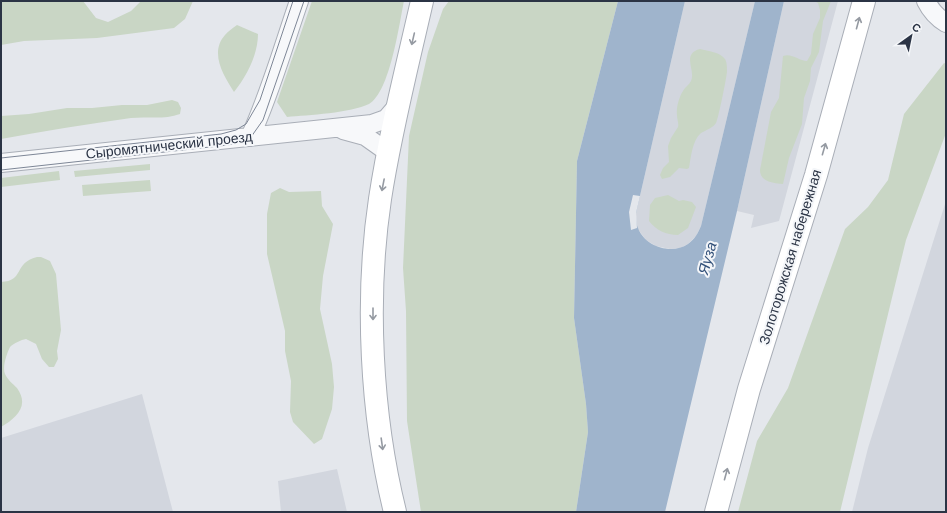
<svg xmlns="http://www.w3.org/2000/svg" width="947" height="513" font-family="Arial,sans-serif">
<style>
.built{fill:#d2d6de}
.green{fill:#c9d6c5}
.water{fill:#9fb4cc}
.pier{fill:#e4e7ec}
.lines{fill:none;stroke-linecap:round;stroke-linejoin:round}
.street-casing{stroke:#a9aeb7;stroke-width:20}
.secondary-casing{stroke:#a9aeb7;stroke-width:24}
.street{stroke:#f7f8fa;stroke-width:18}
.secondary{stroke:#fff;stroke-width:22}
.tram{stroke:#7d8696;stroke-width:1}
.oneway{stroke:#959aa2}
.labels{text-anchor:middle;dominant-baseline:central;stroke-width:4;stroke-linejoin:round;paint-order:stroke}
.street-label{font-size:14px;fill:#2b3445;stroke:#f4f6f9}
.water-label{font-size:15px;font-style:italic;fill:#34527a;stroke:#f4f6f9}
</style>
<rect width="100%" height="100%" fill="#e4e7ec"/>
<!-- built -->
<path class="built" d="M 685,1 L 755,1 L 701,226 L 696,236 L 688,244 L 680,248 L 670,249 L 656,246 L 646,240 L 637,228 L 636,213 Z
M 784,1 L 838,1 L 779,221 L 751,228 L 754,215 L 737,211 Z
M 946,201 L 946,512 L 852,512 L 868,448 Z
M 142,394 L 173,512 L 1,512 L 1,438 Z
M 337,469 L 347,512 L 281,512 L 278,481 Z"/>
<!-- green -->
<path class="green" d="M 1,1 L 83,1 L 96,18 L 108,22 L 131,11 L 141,1 L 193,1 L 185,19 L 174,28 L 97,38 L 24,41 L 1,45 Z
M 312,1 L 404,1 C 399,25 390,92 369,104 C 351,113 308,115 287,117 L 277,102 Z
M 449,1 L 618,1 L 577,161 L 574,318 L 586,404 L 588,432 L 576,512 L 421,512 L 407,421 L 406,311 L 403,268 L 409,136 L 428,52 L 443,9 Z
M 814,1 L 831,1 L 823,21 L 819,52 L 811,68 L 810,81 L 804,98 L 802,124 L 789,158 L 783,184 C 774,183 760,182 760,170 L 771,112 L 779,98 L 783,56 C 792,53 799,61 807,61 L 811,54 L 813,34 L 820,18 L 820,10 L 818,3 Z
M 237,25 L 258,34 C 258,54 247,76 234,92 C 224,76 209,53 225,35 C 228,31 233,28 237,25 Z
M 700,49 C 708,51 720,52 725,59 C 727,62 727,68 727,71 C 727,76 718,120 716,123 C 713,128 706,130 701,133 C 692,141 691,157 689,168 L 687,169 L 679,168 L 670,177 L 662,179 L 660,175 L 663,168 L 669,162 L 668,146 L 671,138 L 678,127 C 679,123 677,120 677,115 C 676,108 679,97 683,91 C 685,87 689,85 691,81 C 696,70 681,54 700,49 Z
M 944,63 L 946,64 L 946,133 L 906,240 L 840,512 L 738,512 L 757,441 L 788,388 L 845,229 L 868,207 L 888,180 L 904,114 Z
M 172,100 L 178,102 L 181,108 L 180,114 C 164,120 147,116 131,118 C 88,124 44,131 1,139 L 1,116 L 29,114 L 67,108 L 92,108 L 122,105 L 147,105 Z
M 150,164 L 150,170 L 75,177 L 74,171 Z
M 59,171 L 60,180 L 1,187 L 1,178 Z
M 150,180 L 151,191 L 83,196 L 82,185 Z
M 280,188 L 289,192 L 321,191 L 322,206 L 333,224 L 323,276 L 320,309 L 332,364 L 334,387 L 332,409 L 322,439 L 314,444 L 293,422 L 290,412 L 291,381 L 285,351 L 285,331 L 267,254 L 267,214 L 271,193 Z
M 668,195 L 679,201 L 683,200 L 692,202 L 696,207 L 688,228 L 678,235 C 666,235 656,230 649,221 L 650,205 L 655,198 Z
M 37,257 L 41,257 L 50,261 L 56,274 L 61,330 L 57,351 L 58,359 L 54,367 L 49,367 L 42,359 L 36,344 L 26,339 C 21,340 14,343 10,347 C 7,353 2,367 5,374 C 7,379 13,384 17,388 C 30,406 16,418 1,427 L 1,282 C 25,281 13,263 37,257 Z"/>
<!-- water -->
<path class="water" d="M 618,1 L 685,1 L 636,213 C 636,217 636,224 638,228 C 645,247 672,255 688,244 C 695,239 698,233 701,226 L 755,1 L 784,1 L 737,211 L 665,512 L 576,512 L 588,432 L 586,404 L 574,318 L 577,161 Z"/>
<!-- pier -->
<path class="pier" d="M 633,195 L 640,196 L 636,213 L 637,228 L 631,230 L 629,212 Z"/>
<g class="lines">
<defs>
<path id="street" d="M 926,1 C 931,11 936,17 946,23
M 343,130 L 365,136 L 389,153
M 250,137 C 270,94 283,47 299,1
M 1,163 L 372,124 L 386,119 L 398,105"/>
<path id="secondary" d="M 395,512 C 371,415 365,299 380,199 C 390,133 407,67 422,1
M 716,512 L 749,389 L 816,175 L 864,1"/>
</defs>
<!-- street casing -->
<use href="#street" class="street-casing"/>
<!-- secondary casing -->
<use href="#secondary" class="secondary-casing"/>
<!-- street -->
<use href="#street" class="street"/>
<!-- secondary -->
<use href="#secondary" class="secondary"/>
<!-- tram -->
<path class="tram" d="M 1,158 L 221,134 L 236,130 L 246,124 L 260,100 L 293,1
M 1,170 L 228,145 L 243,141 L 251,137 L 263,120 L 304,1"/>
</g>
<!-- one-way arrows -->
<defs><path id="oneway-shaft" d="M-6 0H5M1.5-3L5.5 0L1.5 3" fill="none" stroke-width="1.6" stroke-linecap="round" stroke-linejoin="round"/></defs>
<g class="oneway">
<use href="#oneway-shaft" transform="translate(858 23) rotate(-75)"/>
<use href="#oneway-shaft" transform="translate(413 39) rotate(103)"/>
<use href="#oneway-shaft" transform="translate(824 149) rotate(-74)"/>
<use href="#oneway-shaft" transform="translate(383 185) rotate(101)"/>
<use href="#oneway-shaft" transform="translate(373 314) rotate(90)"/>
<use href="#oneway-shaft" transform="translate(382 444) rotate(82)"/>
<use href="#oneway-shaft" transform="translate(726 474) rotate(-75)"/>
</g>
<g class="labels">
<!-- street labels -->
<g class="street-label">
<text transform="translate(169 145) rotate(-6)">Сыромятнический проезд</text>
<text transform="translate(790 257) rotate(-73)">Золоторожская набережная</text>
</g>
<!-- water labels -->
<g class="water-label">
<text transform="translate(707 258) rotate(-74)">Яуза</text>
</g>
</g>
<!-- border -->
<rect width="947" height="513" fill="none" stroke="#2b3445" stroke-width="4"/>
<!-- north arrow -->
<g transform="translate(911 36) rotate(33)" stroke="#f4f6f9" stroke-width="3" paint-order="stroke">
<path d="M0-3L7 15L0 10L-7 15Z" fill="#2b3445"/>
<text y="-6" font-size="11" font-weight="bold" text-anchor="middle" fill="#2b3445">С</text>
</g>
</svg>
